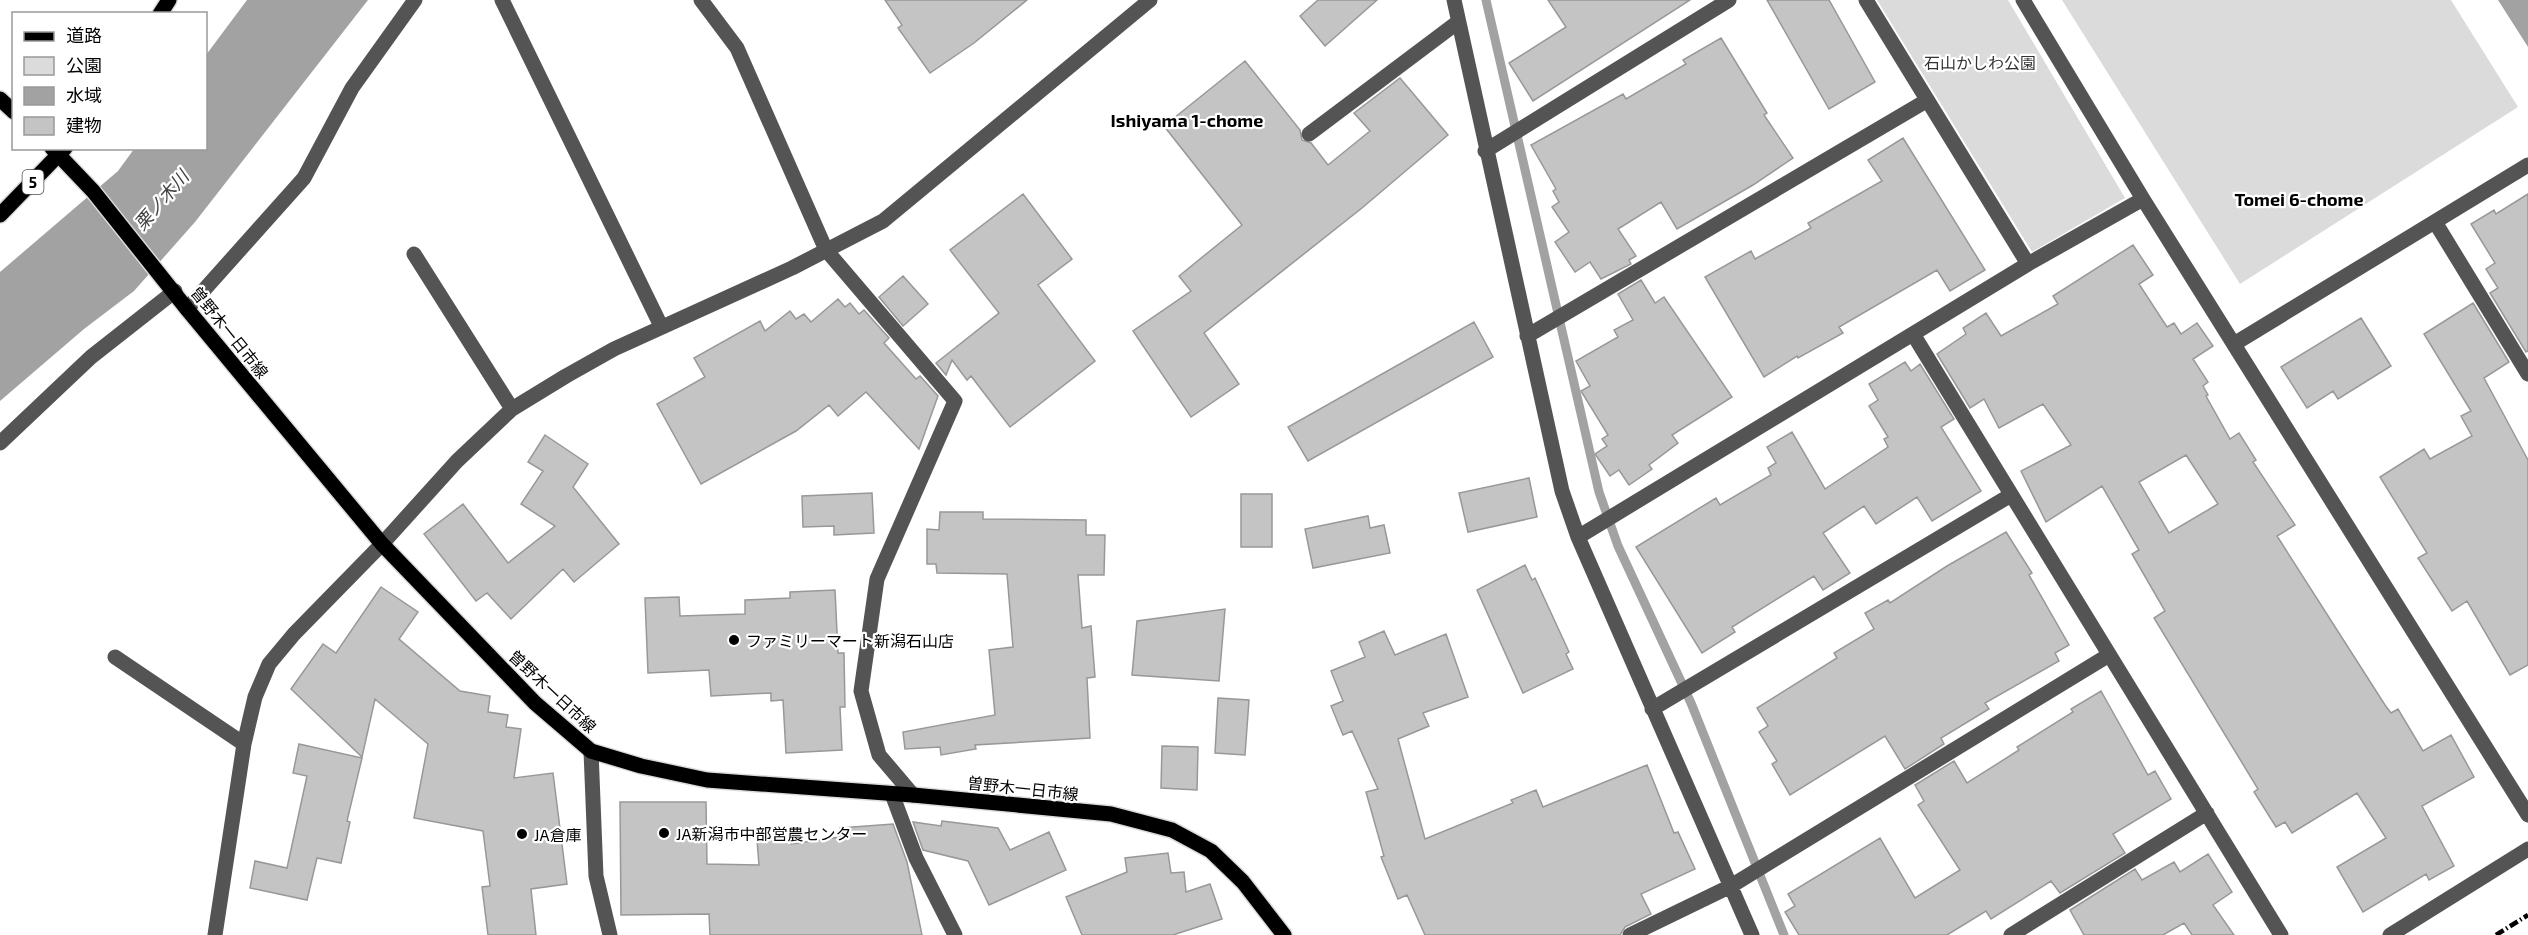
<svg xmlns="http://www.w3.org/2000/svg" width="2528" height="935" font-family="'Exo 2','Noto Sans JP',sans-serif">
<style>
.green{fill:#dbdbdb}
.water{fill:#a2a2a2}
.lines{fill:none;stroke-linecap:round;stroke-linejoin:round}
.stream{stroke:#a2a2a2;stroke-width:9}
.building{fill:#c4c4c4;stroke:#989898;stroke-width:1.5;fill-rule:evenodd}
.major-casing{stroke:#dbdbdb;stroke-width:18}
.minor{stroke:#545454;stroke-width:15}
.major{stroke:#000;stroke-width:15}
.rail{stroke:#000;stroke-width:4.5;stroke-dasharray:9 3 1.5 3;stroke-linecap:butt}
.poi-dot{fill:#000;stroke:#fff;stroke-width:2}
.labels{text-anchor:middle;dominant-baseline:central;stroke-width:4.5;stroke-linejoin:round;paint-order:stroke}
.shield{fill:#fff;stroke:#4c4c4c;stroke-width:1.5}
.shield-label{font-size:15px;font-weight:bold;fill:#000}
.park-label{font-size:16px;fill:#323232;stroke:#fff}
.street-label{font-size:16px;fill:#000;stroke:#fff}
.poi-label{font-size:16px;fill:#000;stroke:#fff;text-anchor:start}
.neighbourhood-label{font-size:18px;font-weight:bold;fill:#000;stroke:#fff}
.water-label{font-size:18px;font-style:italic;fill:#434343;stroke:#fff}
</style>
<rect width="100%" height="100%" fill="#fff"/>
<!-- green -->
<path class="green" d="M 1877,0 L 2008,0 L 2125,198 L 2032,252 Z
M 2062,0 L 2451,0 L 2518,107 L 2240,284 Z"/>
<!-- water -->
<path class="water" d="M 247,0 L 368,0 L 195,222 L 134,291 L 84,329 L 0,401 L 0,272 L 118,171 L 134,149 L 206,148 L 206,55 Z
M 2498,0 L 2528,0 L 2528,47 Z"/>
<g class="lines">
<!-- stream -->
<path class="stream" d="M 1486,0 L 1599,492 L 1618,546 L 1691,703 L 1784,935"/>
</g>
<!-- building -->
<path class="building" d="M 885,0 L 1027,0 L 974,43 L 930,73 L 898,28 L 902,25 Z
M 1318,0 L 1377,0 L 1325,46 L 1300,16 Z
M 1548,0 L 1690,0 L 1533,101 L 1509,63 L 1566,27 Z
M 1767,0 L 1829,0 L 1875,82 L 1829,109 Z
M 1721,38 L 1767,113 L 1764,115 L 1793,158 L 1753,185 L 1677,229 L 1661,202 L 1618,229 L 1636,256 L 1629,260 L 1631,264 L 1601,279 L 1590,262 L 1575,272 L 1555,242 L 1569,232 L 1552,207 L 1559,202 L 1553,191 L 1556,189 L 1531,145 L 1623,94 L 1626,99 L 1686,64 L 1683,60 Z
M 1245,61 L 1300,130 L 1302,140 L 1311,143 L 1328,165 L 1370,131 L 1354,113 L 1400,78 L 1448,135 L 1362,208 L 1204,333 L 1239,384 L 1191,417 L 1133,331 L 1191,291 L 1179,276 L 1242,225 L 1164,126 Z
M 1903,138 L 1985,270 L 1950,291 L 1937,270 L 1839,327 L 1843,333 L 1798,358 L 1797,356 L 1764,377 L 1705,277 L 1751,251 L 1755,259 L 1811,228 L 1808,223 L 1882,181 L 1868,160 Z
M 1023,194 L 1072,259 L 1038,285 L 1095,361 L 1010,427 L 971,376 L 967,380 L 952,360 L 946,375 L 936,363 L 999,313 L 950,250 Z
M 2528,194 L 2528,351 L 2526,352 L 2490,293 L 2498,288 L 2486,269 L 2495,263 L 2471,224 L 2494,210 L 2496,214 Z
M 2133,245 L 2153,275 L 2139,284 L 2167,327 L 2174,323 L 2181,334 L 2197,323 L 2213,346 L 2193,359 L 2208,382 L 2203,386 L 2208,395 L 2206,396 L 2230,439 L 2239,433 L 2256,460 L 2253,462 L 2295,525 L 2277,536 L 2385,705 L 2391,713 L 2398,709 L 2423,751 L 2451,735 L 2474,777 L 2422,806 L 2454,866 L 2429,880 L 2426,874 L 2363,912 L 2337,867 L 2386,838 L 2357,793 L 2292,833 L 2285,822 L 2276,827 L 2254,792 L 2258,789 L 2154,618 L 2165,611 L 2132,554 L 2139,550 L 2102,486 L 2046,522 L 2021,471 L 2071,445 L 2043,404 L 1999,428 L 1984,399 L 1970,408 L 1937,354 L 1966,334 L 1963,328 L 1986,313 L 2001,336 L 2058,304 L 2053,296 ZM 2186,455 L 2218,504 L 2169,533 L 2139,482 Z
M 903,276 L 928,304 L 903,326 L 879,297 Z
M 1641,280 L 1655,303 L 1664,297 L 1732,397 L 1672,435 L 1678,443 L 1649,465 L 1652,469 L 1629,485 L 1619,470 L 1610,476 L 1595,454 L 1607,446 L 1602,439 L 1608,435 L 1581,391 L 1590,386 L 1576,361 L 1618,337 L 1614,330 L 1633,320 L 1618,294 Z
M 838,299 L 845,307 L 850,303 L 859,314 L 864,310 L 889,338 L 884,343 L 916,379 L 920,376 L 938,396 L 919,449 L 866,392 L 838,416 L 829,405 L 796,431 L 701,484 L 657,404 L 705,377 L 694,358 L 760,321 L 765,331 L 790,311 L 796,319 L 804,314 L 811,322 Z
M 2473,303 L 2509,362 L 2484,378 L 2528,460 L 2528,665 L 2510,675 L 2467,601 L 2452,611 L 2418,558 L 2427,553 L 2380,477 L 2424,449 L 2430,459 L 2472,436 L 2461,416 L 2471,411 L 2424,334 Z
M 2361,318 L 2391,366 L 2338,399 L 2333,391 L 2307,408 L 2281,367 Z
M 1474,322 L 1493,357 L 1308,461 L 1288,427 Z
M 1905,362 L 1911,371 L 1920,364 L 1954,419 L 1941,427 L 1981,491 L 1932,521 L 1917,497 L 1876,524 L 1864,506 L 1823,533 L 1850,573 L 1823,590 L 1814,576 L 1732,627 L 1735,632 L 1702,653 L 1636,547 L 1716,498 L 1720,505 L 1771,475 L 1768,468 L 1776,463 L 1767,447 L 1792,432 L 1825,489 L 1888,447 L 1884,439 L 1888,437 L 1869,406 L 1878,400 L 1869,384 Z
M 545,435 L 588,464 L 573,487 L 619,544 L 574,582 L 563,569 L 511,619 L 487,593 L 476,601 L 424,534 L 463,504 L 508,563 L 555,526 L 521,504 L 543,471 L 528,462 Z
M 1529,478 L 1537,517 L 1468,532 L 1459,493 Z
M 872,493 L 874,533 L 834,535 L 834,526 L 803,527 L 802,496 Z
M 1241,494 L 1272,494 L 1272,547 L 1241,547 Z
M 940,512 L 983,512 L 983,519 L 1086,520 L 1086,535 L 1105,535 L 1104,575 L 1078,575 L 1082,628 L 1091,626 L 1095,677 L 1087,678 L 1090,738 L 975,745 L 976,749 L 941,755 L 940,747 L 905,749 L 903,732 L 995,715 L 989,650 L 1013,647 L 1007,574 L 937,573 L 936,564 L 927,564 L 927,529 L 939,530 Z
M 1368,516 L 1370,528 L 1384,525 L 1390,553 L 1313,568 L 1305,529 Z
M 2006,532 L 2032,573 L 2029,575 L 2069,645 L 2055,653 L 2059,661 L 1985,703 L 1989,709 L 1941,738 L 1944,744 L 1905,769 L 1885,736 L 1790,795 L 1772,764 L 1777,761 L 1759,732 L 1768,726 L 1757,708 L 1837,658 L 1834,653 L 1874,629 L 1865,613 L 1888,600 L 1890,603 L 1947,566 Z
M 1525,565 L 1532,580 L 1535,578 L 1569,652 L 1566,654 L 1573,669 L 1523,693 L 1477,590 Z
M 381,587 L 418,612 L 399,639 L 460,691 L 490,696 L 488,712 L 508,715 L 506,727 L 521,729 L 514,778 L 553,773 L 567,884 L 531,889 L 536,935 L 488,935 L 482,887 L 490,886 L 483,831 L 414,818 L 428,744 L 375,699 L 362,757 L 291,689 L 323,644 L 336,653 Z
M 835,590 L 838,653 L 844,653 L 845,707 L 840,707 L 842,750 L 786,753 L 783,700 L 771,701 L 771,693 L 711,696 L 709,670 L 648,673 L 645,598 L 679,597 L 680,616 L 745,614 L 745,600 L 790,598 L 790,592 Z
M 1225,609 L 1219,681 L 1132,675 L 1137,621 Z
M 1384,631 L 1395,655 L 1446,634 L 1468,697 L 1423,713 L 1429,726 L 1398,739 L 1425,839 L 1513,803 L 1511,800 L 1536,790 L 1543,807 L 1647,765 L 1674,833 L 1678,832 L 1695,869 L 1641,894 L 1651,914 L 1625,927 L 1620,935 L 1425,935 L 1407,895 L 1398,899 L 1381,857 L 1384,856 L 1366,792 L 1378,789 L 1352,731 L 1343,735 L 1331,706 L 1343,701 L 1331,671 L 1365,657 L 1359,642 Z
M 2101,691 L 2148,775 L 2155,771 L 2171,799 L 2113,834 L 2125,853 L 2060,893 L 2051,881 L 1991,919 L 1986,911 L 1947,935 L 1799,935 L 1785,912 L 1795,906 L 1788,894 L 1880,838 L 1915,898 L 1960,870 L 1918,805 L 1924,801 L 1915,785 L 1954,761 L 1967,783 L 2019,750 L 2017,747 L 2073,712 L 2071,709 Z
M 1218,698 L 1249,700 L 1245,755 L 1215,753 Z
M 299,744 L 362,758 L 347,821 L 350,822 L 341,863 L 317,858 L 307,900 L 250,888 L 255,861 L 287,868 L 307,776 L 293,773 Z
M 1162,746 L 1198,747 L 1197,790 L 1161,788 Z
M 620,802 L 706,802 L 707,864 L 759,865 L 757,840 L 790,838 L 791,844 L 840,837 L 840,828 L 893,824 L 907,862 L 922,935 L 710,935 L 709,914 L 621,915 Z
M 942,821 L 998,828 L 1010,850 L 1049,832 L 1066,870 L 989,905 L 968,861 L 923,850 L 913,822 L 941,826 Z
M 1168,853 L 1171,873 L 1184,872 L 1186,892 L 1210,884 L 1222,919 L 1173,935 L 1082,935 L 1066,897 L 1127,872 L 1125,858 Z
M 2208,854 L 2232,892 L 2213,905 L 2234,935 L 2192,935 L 2184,923 L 2163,935 L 2084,935 L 2070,910 L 2135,869 L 2142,880 L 2174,862 L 2180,872 Z"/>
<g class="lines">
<defs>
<path id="major" d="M 160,14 L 169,0
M 0,99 L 14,112
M 52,148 L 93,191 L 187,309 L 382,544 L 535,703 L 591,751 L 641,766 L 707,780 L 913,795 L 1111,814 L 1172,830 L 1211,851 L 1243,882 L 1284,935
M 0,215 L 65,148"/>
</defs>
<!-- major casing -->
<use href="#major" class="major-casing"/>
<!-- minor -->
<path class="minor" d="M 502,0 L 661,326
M 701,0 L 737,48 L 826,250 L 955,401 L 877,579 L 861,691 L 879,755 L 913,795
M 1454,0 L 1562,491 L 1578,537 L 1752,935
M 1866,0 L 2028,264
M 2023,0 L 2143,199 L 2528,815
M 1309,134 L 1458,22
M 1485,151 L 1729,0
M 2435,222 L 2528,374
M 414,254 L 512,409
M 187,309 L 304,178 L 352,88 L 415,0
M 1913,334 L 2281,935
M 1527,336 L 1926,101
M 2234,344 L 2528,165
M 0,443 L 91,357 L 175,291
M 1578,537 L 2028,264 L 2143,199
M 115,657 L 244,744
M 1652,709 L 2011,495
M 591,751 L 596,876 L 610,935
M 892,794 L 916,858 L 955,935
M 215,935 L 244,744 L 255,697 L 269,664 L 294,634 L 382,544 L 457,461 L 512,409 L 566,376 L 614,349 L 792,268 L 883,221 L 1150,0
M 1630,935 L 1731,886 L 2109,655
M 2011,935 L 2207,813
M 2390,935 L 2528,849"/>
<!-- major -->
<use href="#major" class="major"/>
<!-- rail -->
<path class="rail" d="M 2496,935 L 2528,915"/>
</g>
<!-- markers -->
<g class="poi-dot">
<circle cx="734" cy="640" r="6"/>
<circle cx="664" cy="833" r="6"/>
<circle cx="522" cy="834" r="6"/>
</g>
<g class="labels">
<!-- shield labels -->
<rect class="shield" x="22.5" y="170" width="21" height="24" rx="4.5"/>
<g class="shield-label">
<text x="33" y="182">5</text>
</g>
<!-- park labels -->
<g class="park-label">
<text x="1980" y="62">石山かしわ公園</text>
</g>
<!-- street labels -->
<g class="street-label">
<text transform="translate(230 332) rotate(51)">曽野木一日市線</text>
<text transform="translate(553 691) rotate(43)">曽野木一日市線</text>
<text transform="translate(1023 788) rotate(6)">曽野木一日市線</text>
</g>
<!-- poi labels -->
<g class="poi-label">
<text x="746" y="640">ファミリーマート新潟石山店</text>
<text x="676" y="833">JA新潟市中部営農センター</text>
<text x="534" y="834">JA倉庫</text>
</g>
<!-- neighbourhood labels -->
<g class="neighbourhood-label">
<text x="1187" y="120">Ishiyama 1-chome</text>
<text x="2299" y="199">Tomei 6-chome</text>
</g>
<!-- water labels -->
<g class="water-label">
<text transform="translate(161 200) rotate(-49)">栗ノ木川</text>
</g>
</g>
<!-- legend -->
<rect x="12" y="12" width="195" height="138" fill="#ffffff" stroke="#999999" stroke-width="1.5"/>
<rect x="24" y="32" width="30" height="9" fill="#000000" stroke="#999999" stroke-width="1.5"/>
<text x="66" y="42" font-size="18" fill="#000000">道路</text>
<rect x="24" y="57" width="30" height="18" fill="#dbdbdb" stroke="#999999" stroke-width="1.5"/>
<text x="66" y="72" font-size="18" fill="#000000">公園</text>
<rect x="24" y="87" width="30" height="18" fill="#a2a2a2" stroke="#999999" stroke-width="1.5"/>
<text x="66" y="102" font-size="18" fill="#000000">水域</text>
<rect x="24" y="117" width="30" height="18" fill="#c4c4c4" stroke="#999999" stroke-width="1.5"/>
<text x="66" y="132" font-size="18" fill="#000000">建物</text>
</svg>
